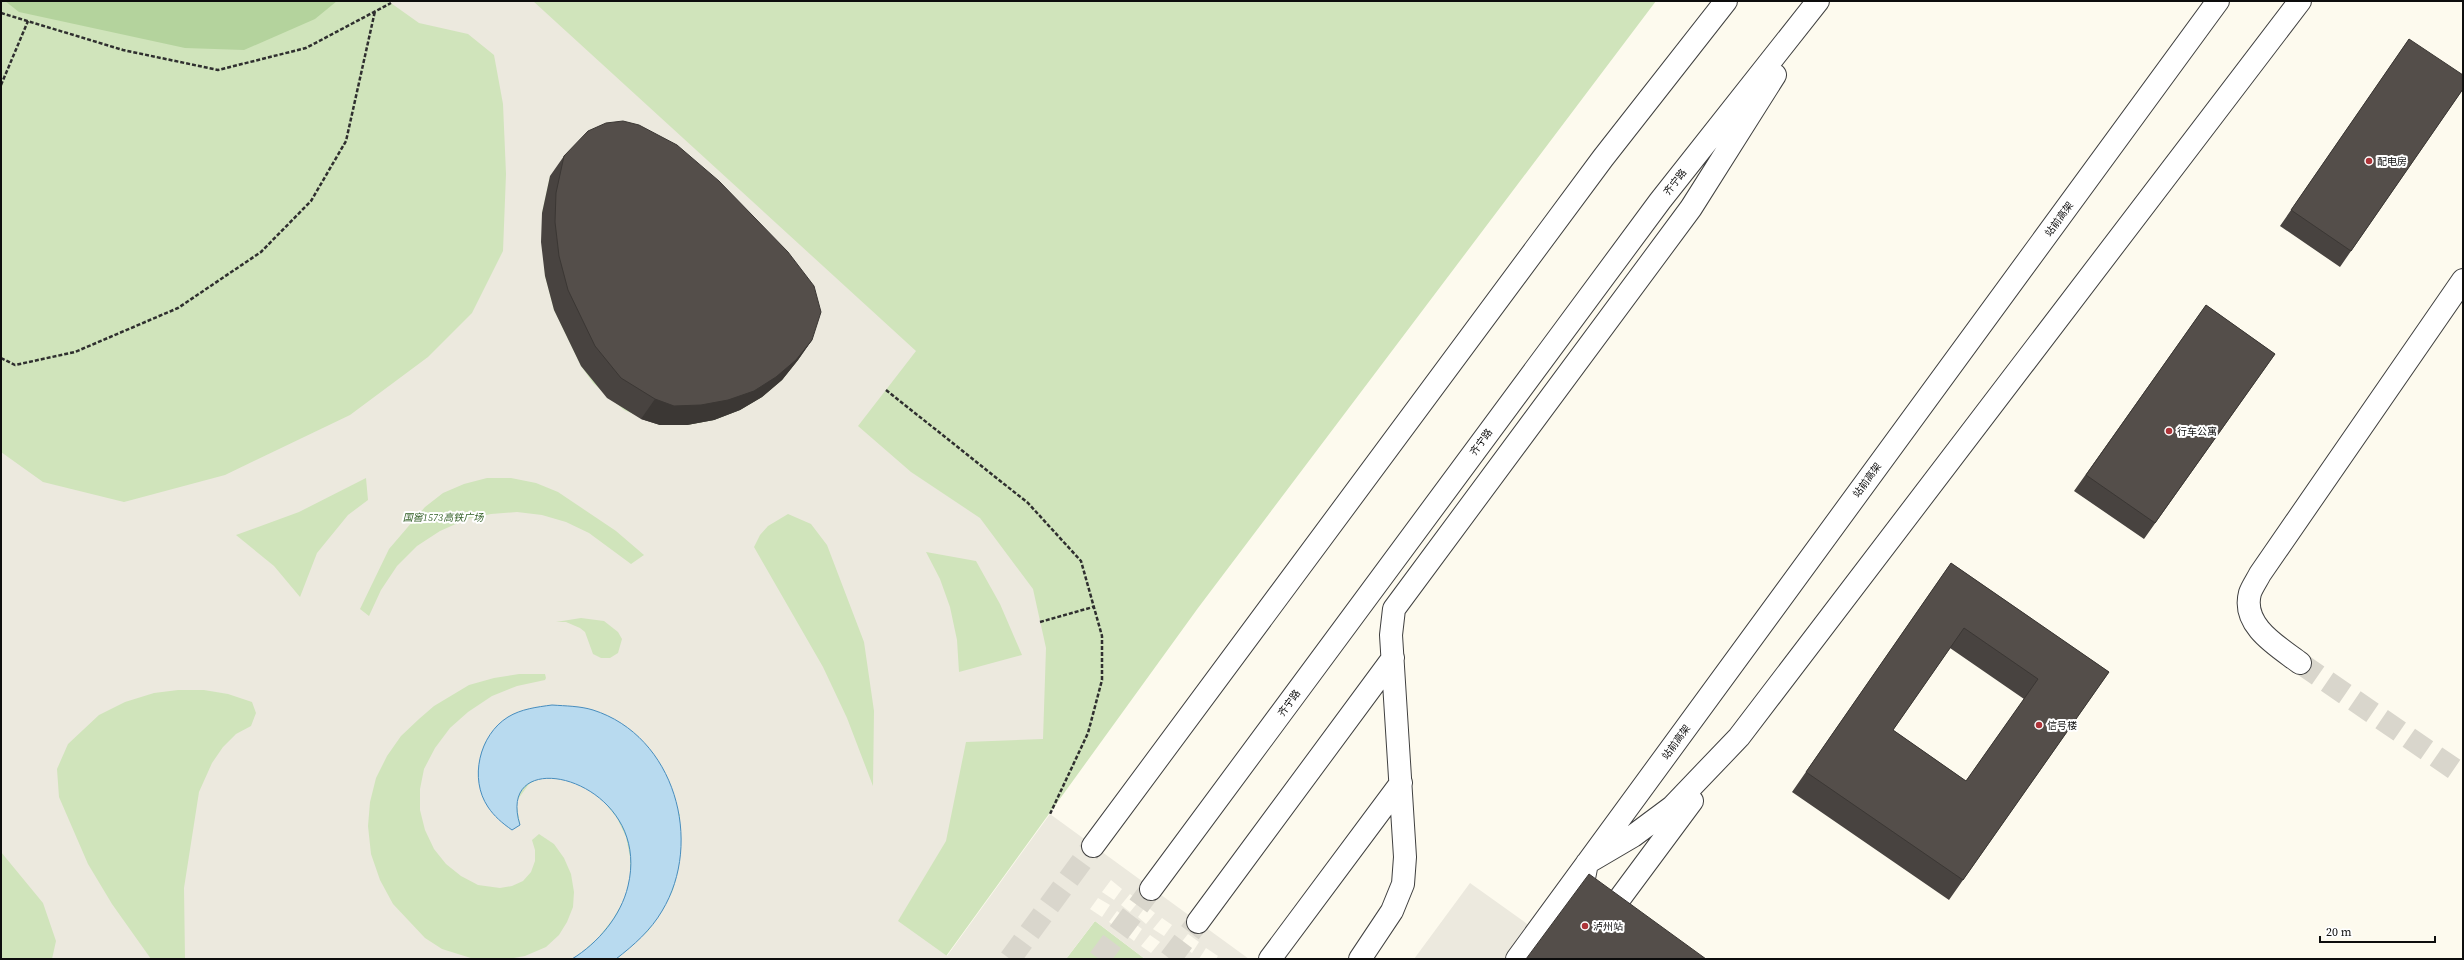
<svg xmlns="http://www.w3.org/2000/svg" width="2464" height="960" font-family="'Source Serif 4','Noto Sans SC',serif">
<style>
.green{fill:#d0e4bb}
.forest{fill:#b4d39d}
.plaza{fill:#ece9de;fill-rule:evenodd}
.water{fill:#b8daef;stroke:#478dbe}
.lines{fill:none;stroke-linecap:round;stroke-linejoin:round}
.minor-tunnel{stroke:#d9d6cc;stroke-width:22;stroke-dasharray:22 11;stroke-linecap:butt}
.minor-casing{stroke:#404040;stroke-width:24}
.path{stroke:#2f2f2f;stroke-width:2.5;stroke-dasharray:4 2;stroke-linecap:butt}
.minor{stroke:#fff;stroke-width:22}
.wall{fill:#484340;fill-rule:evenodd}
.shaded-wall{fill:#3b3734}
.building{fill:#544e4a;stroke:#3b3734;fill-rule:evenodd}
.poi-dot{fill:#ad3439;stroke:#fff;stroke-width:1.5}
.labels{text-anchor:middle;dominant-baseline:central;stroke-width:4;stroke-linejoin:round;paint-order:stroke}
.poi-label{font-size:10px;fill:#0d0d0d;stroke:#fff;text-anchor:start}
.street-label{font-size:10px;fill:#0d0d0d;stroke:#fff}
.park-label{font-size:10px;font-style:italic;fill:#305d24;stroke:#fff}
</style>
<rect width="100%" height="100%" fill="#fdfaee"/>
<!-- green -->
<path class="green" d="M 1,1 L 1656,1 L 1198,608 L 944,959 L 1,959 Z
M 1095,921 L 1145,959 L 1066,959 Z"/>
<!-- forest -->
<path class="forest" d="M 5,1 L 337,1 L 315,19 L 244,50 L 185,48 L 19,12 Z"/>
<!-- plaza -->
<path class="plaza" d="M 388,1 L 533,1 L 916,351 L 858,426 L 911,472 L 980,518 L 1033,589 L 1046,648 L 1043,739 L 966,742 L 946,841 L 898,921 L 947,956 L 1050,814 L 1249,959 L 1216,959 L 1218,956 L 1206,948 L 1199,959 L 1145,959 L 1095,921 L 1066,959 L 616,959 L 648,931 L 662,911 L 673,890 L 679,866 L 680,814 L 485,742 L 478,772 L 480,789 L 520,825 L 516,802 L 529,784 L 540,778 L 552,777 L 573,781 L 591,790 L 605,803 L 617,818 L 626,837 L 630,857 L 630,877 L 625,898 L 613,919 L 598,938 L 580,954 L 572,959 L 508,959 L 525,956 L 546,947 L 559,935 L 567,922 L 573,907 L 574,892 L 571,874 L 564,858 L 554,844 L 539,834 L 532,840 L 535,850 L 535,861 L 531,872 L 523,881 L 512,886 L 500,888 L 478,885 L 461,876 L 446,864 L 434,849 L 425,830 L 420,810 L 420,789 L 424,769 L 435,748 L 450,728 L 468,712 L 492,696 L 517,686 L 545,680 L 546,678 L 545,674 L 519,674 L 494,678 L 469,685 L 434,706 L 419,719 L 401,736 L 387,756 L 376,778 L 370,802 L 368,826 L 371,854 L 380,880 L 393,904 L 425,938 L 442,949 L 474,959 L 185,959 L 184,888 L 199,792 L 212,763 L 223,747 L 236,734 L 251,726 L 256,713 L 252,702 L 228,694 L 204,690 L 178,690 L 154,693 L 125,702 L 99,715 L 68,744 L 57,769 L 59,797 L 88,864 L 112,904 L 151,959 L 52,959 L 56,941 L 43,903 L 1,852 L 1,452 L 43,482 L 124,502 L 225,475 L 350,415 L 428,357 L 472,313 L 503,251 L 506,174 L 503,104 L 494,55 L 468,34 L 419,23 ZM 550,176 L 807,332 L 798,360 L 782,380 L 762,397 L 740,410 L 714,420 L 687,425 L 660,425 L 624,410 L 593,383 L 581,366 L 554,310 L 545,276 L 542,213 ZM 366,478 L 368,500 L 348,515 L 317,553 L 300,597 L 274,566 L 236,535 L 299,512 ZM 487,478 L 511,478 L 536,483 L 558,492 L 616,531 L 644,555 L 631,564 L 589,533 L 566,522 L 542,515 L 517,512 L 491,514 L 467,519 L 440,531 L 417,546 L 397,566 L 381,590 L 369,616 L 360,609 L 389,549 L 425,507 L 443,493 L 464,484 ZM 788,514 L 811,524 L 827,545 L 864,642 L 874,711 L 873,786 L 847,718 L 823,667 L 754,547 L 760,535 L 768,526 ZM 926,552 L 976,561 L 1000,604 L 1022,655 L 959,672 L 957,640 L 950,607 L 940,579 ZM 581,618 L 604,621 L 618,632 L 622,639 L 618,653 L 610,658 L 601,658 L 593,654 L 585,632 L 580,628 L 566,622 L 556,622 ZM 1111,880 L 1122,889 L 1114,900 L 1102,892 ZM 1130,894 L 1139,901 L 1130,912 L 1121,905 ZM 1098,898 L 1110,905 L 1102,917 L 1090,909 ZM 1146,906 L 1155,913 L 1146,924 L 1138,917 ZM 1117,911 L 1126,918 L 1118,929 L 1109,922 ZM 1162,918 L 1172,925 L 1164,936 L 1153,929 ZM 1134,923 L 1142,929 L 1134,941 L 1125,934 ZM 1188,934 L 1199,942 L 1192,953 L 1180,944 ZM 1150,935 L 1160,942 L 1151,953 L 1141,946 Z
M 1470,883 L 1537,931 L 1517,959 L 1414,959 Z"/>
<!-- water -->
<path class="water" d="M 552,705 C 566,706 580,706 593,710 C 675,736 704,842 662,911 C 651,930 634,945 616,959 L 572,959 C 598,943 621,916 628,886 C 654,779 493,739 520,825 L 512,830 C 502,823 494,816 488,807 C 469,779 479,735 508,717 C 521,709 537,707 552,705 Z"/>
<g class="lines">
<!-- minor-tunnel -->
<path class="minor-tunnel" d="M 2300,663 L 2463,775
M 1010,959 L 1093,846
M 1099,959 L 1151,889
M 1170,959 L 1198,922"/>
<defs>
<path id="minor" d="M 2300,663 C 2279,647 2241,626 2250,593 C 2252,587 2257,580 2260,574 L 2463,280
M 1093,846 L 1603,158 L 1726,1
M 1151,889 L 1660,201 L 1818,1
M 1603,921 L 1692,801
M 1198,922 L 1393,658
M 1270,959 L 1401,783
M 1360,959 L 1392,911 L 1403,884 L 1405,857 L 1391,635 L 1394,609 L 1691,208 L 1775,75
M 1517,959 L 2218,1
M 1568,959 L 1587,863 L 1633,836 L 1672,807 L 1739,737 L 2300,1"/>
</defs>
<!-- minor casing -->
<use href="#minor" class="minor-casing"/>
<!-- path -->
<path class="path" d="M 1,13 L 123,50 L 218,70 L 306,48 L 391,3
M 1,85 L 28,21
M 1,358 L 15,365 L 75,352 L 178,308 L 261,252 L 311,201 L 346,141 L 375,11
M 886,390 L 1028,503 L 1081,561 L 1102,636 L 1102,680 L 1088,733 L 1050,814
M 1040,622 L 1093,607"/>
<!-- minor -->
<use href="#minor" class="minor"/>
</g>
<!-- wall -->
<path class="wall" d="M 2409,39 L 2463,89 L 2340,267 L 2280,226 Z
M 564,156 L 812,340 L 798,360 L 782,380 L 762,397 L 740,410 L 714,420 L 687,425 L 660,425 L 641,419 L 607,398 L 581,366 L 554,310 L 545,276 L 541,242 L 542,213 L 550,176 Z
M 2206,305 L 2275,354 L 2144,539 L 2074,491 Z
M 1951,563 L 2109,672 L 1949,900 L 1792,792 ZM 1950,648 L 2024,699 L 1966,781 L 1893,730 Z"/>
<!-- shaded-wall -->
<path class="shaded-wall" d="M 812,340 L 798,360 L 782,380 L 762,397 L 740,410 L 714,420 L 687,425 L 660,425 L 641,419 L 655,399 Z"/>
<!-- building -->
<path class="building" d="M 2409,39 L 2463,75 L 2463,89 L 2351,251 L 2291,210 Z
M 623,121 L 639,125 L 677,145 L 719,181 L 788,252 L 814,286 L 821,312 L 812,340 L 796,360 L 776,377 L 754,391 L 728,400 L 701,405 L 674,406 L 655,399 L 621,378 L 595,346 L 568,290 L 559,256 L 555,222 L 556,193 L 564,156 L 588,131 L 606,123 Z
M 2206,305 L 2275,354 L 2155,523 L 2086,475 Z
M 1951,563 L 2109,672 L 1963,880 L 1806,772 ZM 1964,628 L 2038,679 L 1966,781 L 1893,730 Z
M 1589,874 L 1706,959 L 1526,959 Z"/>
<!-- markers -->
<g class="poi-dot">
<circle cx="2369" cy="161" r="4"/>
<circle cx="2169" cy="431" r="4"/>
<circle cx="2039" cy="725" r="4"/>
<circle cx="1585" cy="926" r="4"/>
</g>
<g class="labels">
<!-- poi labels -->
<g class="poi-label">
<text x="2377" y="161">配电房</text>
<text x="2177" y="431">行车公寓</text>
<text x="2047" y="725">信号楼</text>
<text x="1593" y="926">泸州站</text>
</g>
<!-- street labels -->
<g class="street-label">
<text transform="translate(1675 182) rotate(-52)">齐宁路</text>
<text transform="translate(2059 219) rotate(-54)">站前高架</text>
<text transform="translate(1481 442) rotate(-54)">齐宁路</text>
<text transform="translate(1867 480) rotate(-54)">站前高架</text>
<text transform="translate(1289 703) rotate(-54)">齐宁路</text>
<text transform="translate(1676 742) rotate(-54)">站前高架</text>
</g>
<!-- park labels -->
<g class="park-label">
<text x="443" y="517">国窖1573高铁广场</text>
</g>
</g>
<!-- border -->
<rect width="2464" height="960" fill="none" stroke="#0d0d0d" stroke-width="4"/>
<!-- scale -->
<path d="M2320 936v6h115v-6" fill="none" stroke="#0d0d0d" stroke-width="2"/>
<text x="2326" y="936" font-size="12" fill="#0d0d0d" stroke="#ffffff" stroke-width="3" paint-order="stroke">20 m</text>
</svg>
